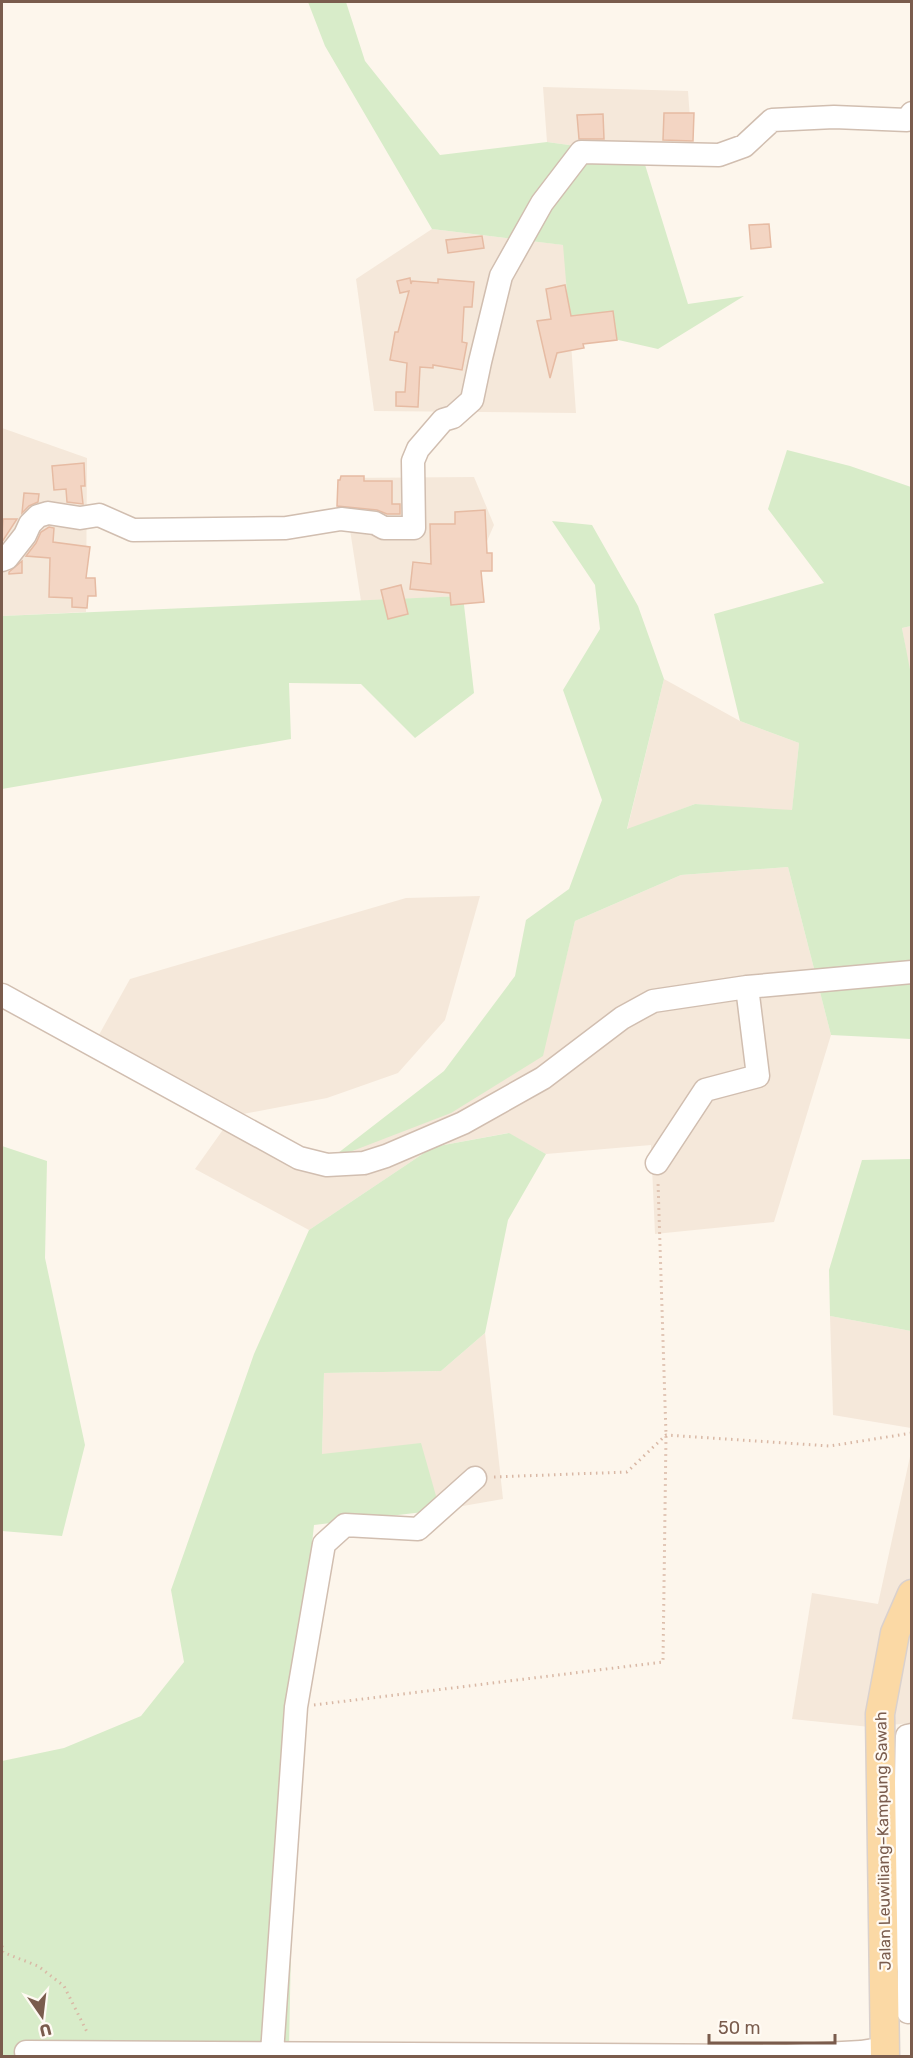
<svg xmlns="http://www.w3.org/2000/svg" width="913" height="2058" font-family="Rubik,sans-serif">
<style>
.residential{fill:#f5e8da}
.green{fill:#d8ecc9}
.building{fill:#f3d5c3;stroke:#e6bba3;stroke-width:1.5}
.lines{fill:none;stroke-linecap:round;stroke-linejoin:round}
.minor-casing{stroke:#d1beb0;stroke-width:25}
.major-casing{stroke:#dad1cd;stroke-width:31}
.path{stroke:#d9b8a5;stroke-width:3;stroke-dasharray:1.5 4.5;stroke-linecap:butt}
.minor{stroke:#fff;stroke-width:22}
.major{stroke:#fbd9a5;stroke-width:28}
.labels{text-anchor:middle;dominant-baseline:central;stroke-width:4.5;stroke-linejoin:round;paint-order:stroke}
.street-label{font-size:16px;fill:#7a5c4d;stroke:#fffaf3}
</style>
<rect width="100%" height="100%" fill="#fdf6ec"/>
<!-- residential -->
<path class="residential" d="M 543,87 L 688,91 L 692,146 L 642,155 L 547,142 Z
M 432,229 L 564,245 L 576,413 L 374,411 L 356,279 Z
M 2,428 L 87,458 L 86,612 L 2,616 Z
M 474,477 L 494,525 L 463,596 L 361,601 L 342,478 Z
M 911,626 L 911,680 L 902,628 Z
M 664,679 L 740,721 L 799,743 L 792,811 L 695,804 L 627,830 Z
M 788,867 L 831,1035 L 774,1222 L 655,1234 L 651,1145 L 546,1154 L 508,1133 L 433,1147 L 309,1230 L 195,1169 L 232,1117 L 95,1042 L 130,979 L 406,898 L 480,896 L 445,1020 L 398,1073 L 327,1098 L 233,1116 L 329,1160 L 542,1056 L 575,921 L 681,875 Z
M 830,1316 L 911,1331 L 911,1428 L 833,1415 Z
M 485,1333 L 503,1499 L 440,1510 L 322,1454 L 324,1373 L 441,1371 Z
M 911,1452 L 911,1723 L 870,1727 L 792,1719 L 812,1593 L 878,1604 Z"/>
<!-- green -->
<path class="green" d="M 308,2 L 346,2 L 365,61 L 440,155 L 547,142 L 642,155 L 688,304 L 744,296 L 658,349 L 570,329 L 563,245 L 432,229 L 325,46 Z
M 787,450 L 850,466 L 911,487 L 911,626 L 902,628 L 912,680 L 911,1039 L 831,1035 L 788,867 L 681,875 L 575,921 L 543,1056 L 451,1113 L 329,1160 L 444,1071 L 515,976 L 526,920 L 569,889 L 602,800 L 563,690 L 600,629 L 595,585 L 552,521 L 592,525 L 638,606 L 664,679 L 627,829 L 695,804 L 792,810 L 799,743 L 740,721 L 714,614 L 824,583 L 768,509 Z
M 463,596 L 474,693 L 415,738 L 361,684 L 289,683 L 291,739 L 2,789 L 2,616 Z
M 509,1133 L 546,1154 L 508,1220 L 485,1333 L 441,1371 L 324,1373 L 322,1454 L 421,1443 L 440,1510 L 314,1525 L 296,1692 L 289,2049 L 549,2056 L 2,2056 L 2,1761 L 64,1748 L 141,1716 L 184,1662 L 171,1590 L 254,1354 L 309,1230 L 433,1147 Z
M 2,1146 L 47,1161 L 45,1258 L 85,1445 L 62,1536 L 2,1531 Z
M 911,1159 L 911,1331 L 830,1316 L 829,1270 L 862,1160 Z"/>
<!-- building -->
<path class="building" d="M 664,113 L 694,113 L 693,141 L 663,140 Z
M 603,114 L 604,139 L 579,139 L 577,115 Z
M 769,224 L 771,247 L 751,249 L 749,225 Z
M 482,236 L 484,248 L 448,253 L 446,240 Z
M 410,278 L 411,284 L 412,281 L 438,283 L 438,279 L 474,282 L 472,307 L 464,307 L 462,342 L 467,343 L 462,370 L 433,365 L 433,368 L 420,367 L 418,407 L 396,406 L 396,392 L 405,392 L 407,363 L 390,360 L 395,332 L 398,332 L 409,291 L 400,293 L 397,281 Z
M 565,285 L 571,316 L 613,311 L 617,340 L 583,344 L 584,348 L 557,353 L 550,378 L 537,321 L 551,319 L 546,289 Z
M 84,463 L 85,486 L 81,486 L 83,504 L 67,502 L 66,489 L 54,490 L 52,466 Z
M 341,476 L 364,476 L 364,481 L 392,481 L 392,504 L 400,504 L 400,514 L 387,514 L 377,510 L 337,506 L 338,480 L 340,480 Z
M 24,493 L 39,494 L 38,502 L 29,506 L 22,513 Z
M 485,510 L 487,553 L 492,553 L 492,571 L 481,571 L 484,602 L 451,605 L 450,593 L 410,589 L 413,562 L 431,564 L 430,524 L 455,524 L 455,512 Z
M 3,519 L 17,519 L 2,542 L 2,537 Z
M 49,527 L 54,528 L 53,542 L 90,547 L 86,578 L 95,578 L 96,596 L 88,596 L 87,608 L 72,607 L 72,598 L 49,597 L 50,558 L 26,556 L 36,543 L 41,532 Z
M 22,561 L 22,573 L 9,574 L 9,572 Z
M 401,585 L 408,614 L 388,619 L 381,590 Z"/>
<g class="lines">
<defs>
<path id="minor" d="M 2,560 L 7,558 L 25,535 L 30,524 L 38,516 L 48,513 L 80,518 L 99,515 L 133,530 L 286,528 L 341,519 L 375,523 L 384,528 L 414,528 L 413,461 L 418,449 L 443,420 L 453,417 L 472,400 L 480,362 L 501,276 L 542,203 L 581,152 L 719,155 L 744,146 L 772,120 L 834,117 L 907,120 L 912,113
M 2,995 L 299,1158 L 327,1165 L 364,1163 L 386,1156 L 463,1123 L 543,1078 L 622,1018 L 653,1001 L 747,987 L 912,972
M 657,1163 L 705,1090 L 758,1076 L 747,987
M 908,2012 L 909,1971 L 903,1924 L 907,1736 L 912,1735
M 26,2052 L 787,2056 L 861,2052 L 886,2048
M 272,2053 L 296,1707 L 324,1544 L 345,1525 L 418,1529 L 475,1478"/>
<path id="major" d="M 885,2056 L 880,1714 L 895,1633 L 912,1594"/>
</defs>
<!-- minor casing -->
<use href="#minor" class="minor-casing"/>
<!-- major casing -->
<use href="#major" class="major-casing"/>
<!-- path -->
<path class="path" d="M 494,1477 L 627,1472 L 666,1435 L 830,1446 L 912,1433
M 314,1705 L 663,1662 L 666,1435 L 658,1182
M 2,1946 L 4,1952
M 2,1952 L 38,1966 L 64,1986 L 88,2034"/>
<!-- minor -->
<use href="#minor" class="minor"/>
<!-- major -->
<use href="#major" class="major"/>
</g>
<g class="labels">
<!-- street labels -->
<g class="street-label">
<text transform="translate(883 1841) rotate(-91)">Jalan Leuwiliang–Kampung Sawah</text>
</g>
</g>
<!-- border -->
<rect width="913" height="2058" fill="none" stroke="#7a5c4d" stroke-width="6"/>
<!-- north arrow -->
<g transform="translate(42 2016) rotate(166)" stroke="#fffaf3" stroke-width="4.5" paint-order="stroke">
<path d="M0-4.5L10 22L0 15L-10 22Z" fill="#7a5c4d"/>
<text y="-9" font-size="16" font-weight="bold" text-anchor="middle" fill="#7a5c4d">U</text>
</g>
<!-- scale -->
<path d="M709 2034v9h126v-9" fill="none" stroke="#7a5c4d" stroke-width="3"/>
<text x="718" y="2034" font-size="18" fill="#7a5c4d" stroke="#fffaf3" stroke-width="4.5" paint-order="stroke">50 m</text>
</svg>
